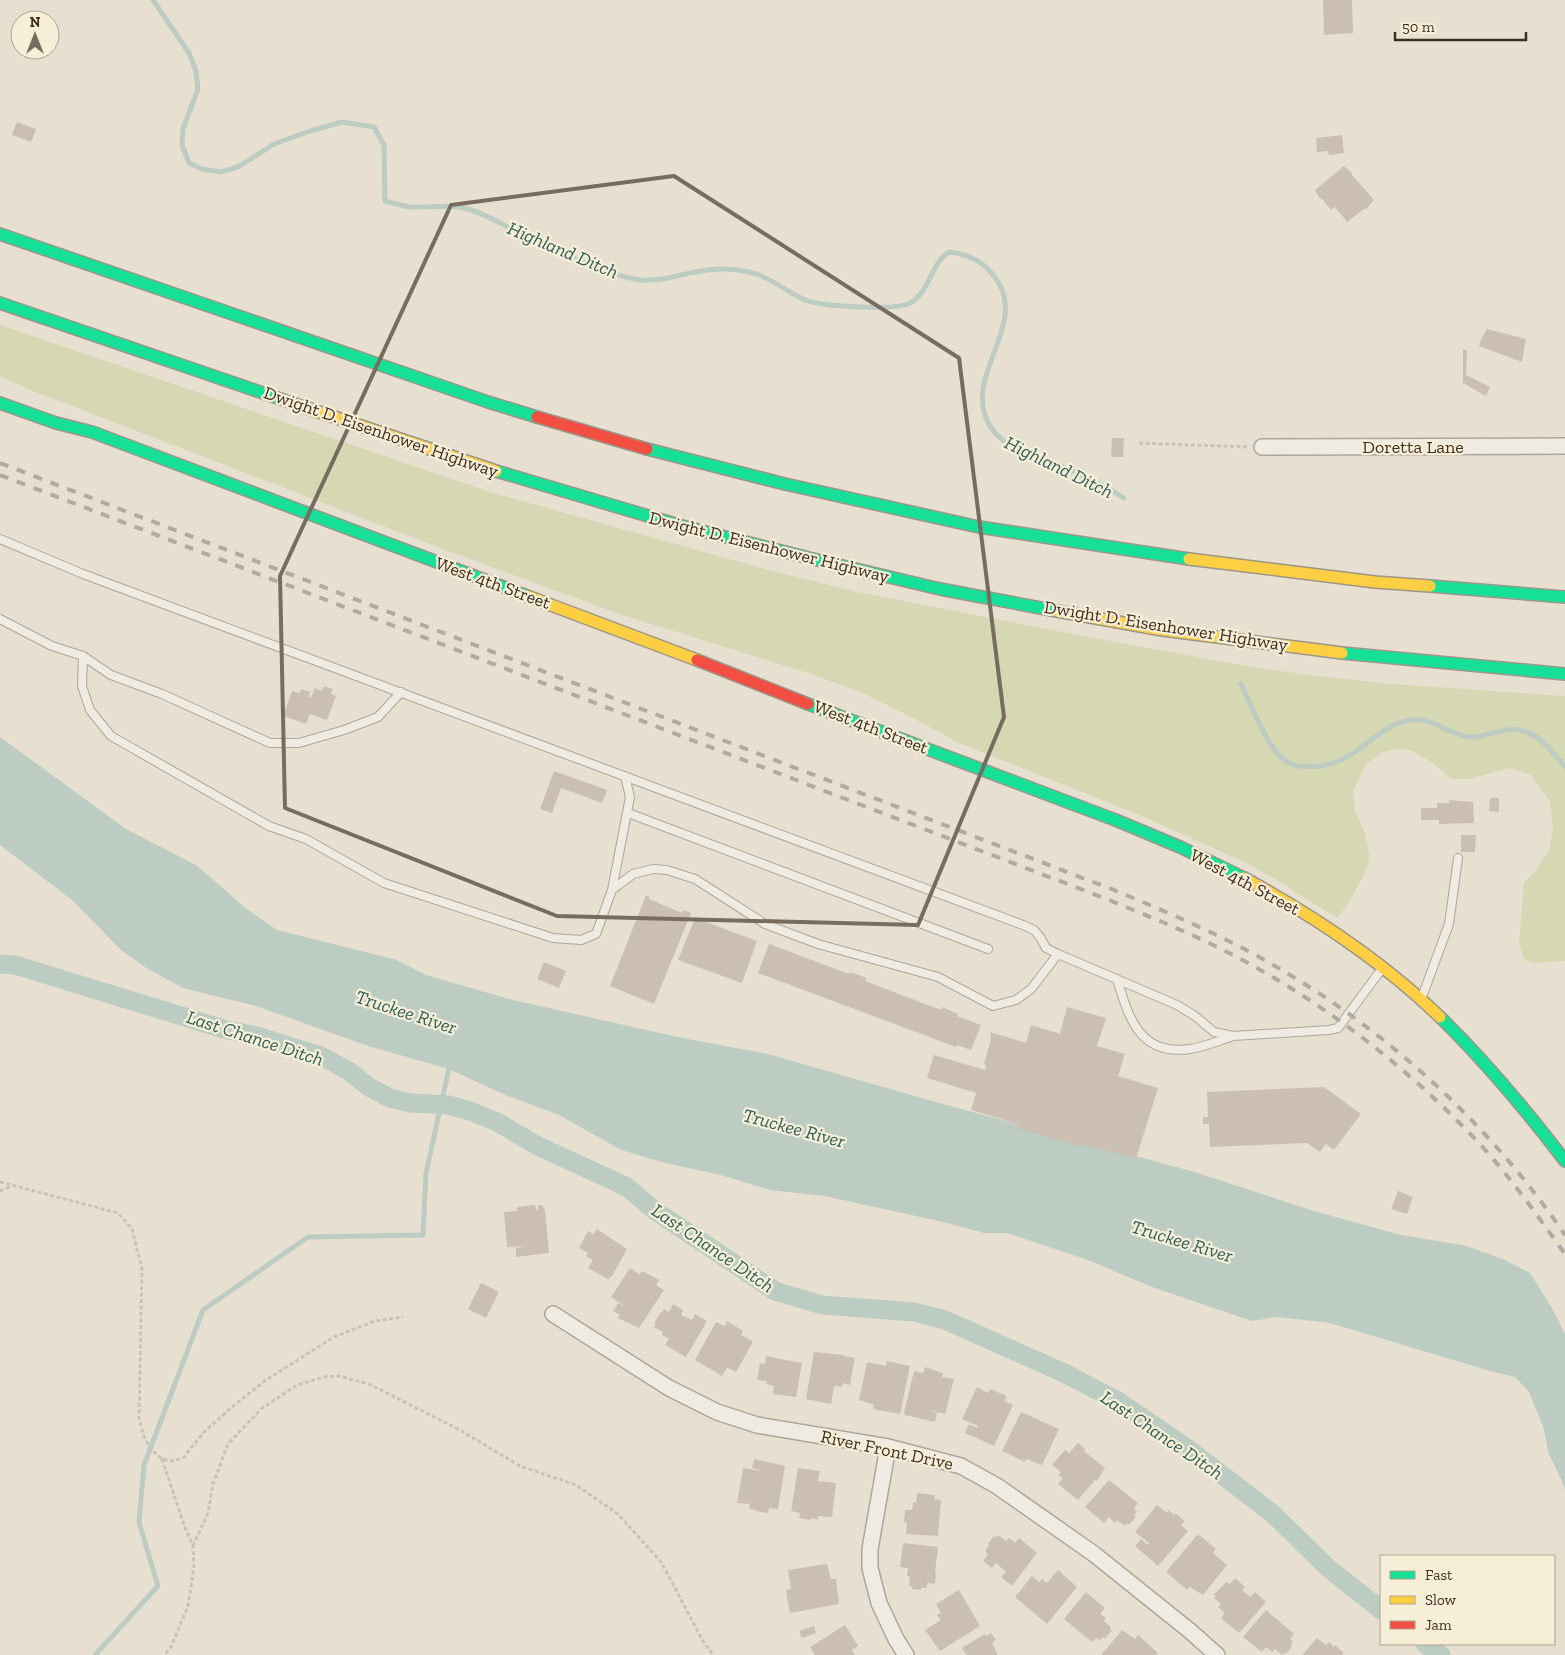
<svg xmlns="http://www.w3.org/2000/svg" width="1565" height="1655" font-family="'Zilla Slab',serif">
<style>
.green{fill:#d6d7b3}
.water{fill:#bcccc2}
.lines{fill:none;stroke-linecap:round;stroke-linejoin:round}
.stream{stroke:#bcccc2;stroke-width:5}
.canal{stroke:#bcccc2;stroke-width:19}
.building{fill:#cbbfb2}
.lane-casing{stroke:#ada599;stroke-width:10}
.street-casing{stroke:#ada599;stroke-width:18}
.fast-casing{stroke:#9c958a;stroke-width:14}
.slow-casing{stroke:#9c958a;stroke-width:14}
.jam-casing{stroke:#9c958a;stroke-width:14}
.path{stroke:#c8c2b9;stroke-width:3;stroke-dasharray:4 2.5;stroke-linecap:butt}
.lane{stroke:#efebe3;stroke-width:8}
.street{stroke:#efebe3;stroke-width:15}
.fast{stroke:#16e098;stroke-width:11}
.slow{stroke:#ffcf43;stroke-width:11}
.jam{stroke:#f24e42;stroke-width:11}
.rail{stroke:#afaaa2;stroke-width:4;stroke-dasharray:9 9;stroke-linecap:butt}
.marked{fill:none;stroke:#786c5e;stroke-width:4;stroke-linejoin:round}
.labels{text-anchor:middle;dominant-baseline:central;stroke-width:4.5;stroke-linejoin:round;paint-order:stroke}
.street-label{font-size:18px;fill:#3d2e20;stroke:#f7eed8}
.water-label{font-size:19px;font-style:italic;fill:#2f5d5a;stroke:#f7eed8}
</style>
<rect width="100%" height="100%" fill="#e7e0d1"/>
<!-- green -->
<path class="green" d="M 0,325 L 490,492 L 776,572 L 858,592 L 1067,633 L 1246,666 L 1308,675 L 1392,684 L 1565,696 L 1565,961 L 1532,963 L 1523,958 L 1519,941 L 1524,883 L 1535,871 L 1549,850 L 1553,828 L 1550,801 L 1531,775 L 1509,768 L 1470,779 L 1451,779 L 1434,764 L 1413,751 L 1396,748 L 1381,753 L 1366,764 L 1353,791 L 1355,812 L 1365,833 L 1370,857 L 1365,873 L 1348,904 L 1337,918 L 1275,879 L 1244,862 L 1144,817 L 959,743 L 900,711 L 858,691 L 808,673 L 619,614 L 440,548 L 33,391 L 0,376 Z"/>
<!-- water -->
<path class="water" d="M 0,737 L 126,829 L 196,865 L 248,910 L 277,930 L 397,960 L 426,975 L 513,1000 L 682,1038 L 768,1054 L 936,1102 L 1191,1171 L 1314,1211 L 1401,1235 L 1467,1246 L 1505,1260 L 1530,1273 L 1552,1308 L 1565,1334 L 1565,1490 L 1561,1479 L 1548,1452 L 1544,1429 L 1529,1392 L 1515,1377 L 1490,1371 L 1330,1323 L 1277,1317 L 1252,1321 L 1152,1287 L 1088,1260 L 1007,1233 L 984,1233 L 939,1221 L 824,1196 L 770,1190 L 721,1175 L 665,1163 L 621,1150 L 559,1115 L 503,1094 L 449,1069 L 368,1046 L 256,1006 L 183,988 L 148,969 L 121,950 L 72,900 L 0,845 Z"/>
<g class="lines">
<!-- stream -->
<path class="stream" d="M 153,0 L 189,53 L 196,71 L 198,89 L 183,129 L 182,145 L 189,163 L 202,169 L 221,172 L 238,167 L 274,144 L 310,131 L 342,122 L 374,127 L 384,145 L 385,201 C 393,203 402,206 411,207 C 431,208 451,203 471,210 C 487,215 503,225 518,232 C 548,247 577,261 608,272 C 619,275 630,279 641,280 C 664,282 685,272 708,270 C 722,268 736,269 749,272 C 769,276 785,291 803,299 C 818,307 892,310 908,304 C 930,294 930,264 949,252 C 967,254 983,261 994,276 C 1032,324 961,375 989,424 C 1001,447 1028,452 1049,461 C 1075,472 1101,483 1124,498
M 1241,684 C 1251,704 1269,752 1287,762 C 1296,767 1311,767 1321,766 C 1331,764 1343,760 1352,754 C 1372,741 1386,724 1410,720 C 1433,716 1452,738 1475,737 C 1486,736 1497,731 1508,730 C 1534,726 1550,749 1565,767
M 95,1655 L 158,1586 L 139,1522 L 144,1465 L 203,1310 L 308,1237 L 423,1235 L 426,1173 L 450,1064"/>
<!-- canal -->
<path class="canal" d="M 0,964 L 15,965 L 227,1030 L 257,1036 L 321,1056 L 349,1071 L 369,1087 L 390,1098 L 410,1103 L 449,1105 L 470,1111 L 497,1122 L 538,1146 L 627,1187 L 654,1210 L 775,1291 L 822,1305 L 914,1312 L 945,1320 L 1064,1373 L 1118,1401 L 1187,1448 L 1273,1514 L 1327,1567 L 1381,1610
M 1425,1644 L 1441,1655"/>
</g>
<!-- building -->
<path class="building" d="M 1323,0 L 1352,0 L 1353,33 L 1324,35 Z
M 17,122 L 36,129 L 31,142 L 12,135 Z
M 1342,135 L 1344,153 L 1329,155 L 1328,151 L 1317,152 L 1316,138 Z
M 1344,166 L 1352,173 L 1352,175 L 1374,200 L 1366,209 L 1364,209 L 1347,222 L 1335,207 L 1331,210 L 1322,199 L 1320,199 L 1315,190 Z
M 1487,329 L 1526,339 L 1522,362 L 1479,346 L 1481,339 Z
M 1463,350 L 1467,350 L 1466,375 L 1490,387 L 1486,396 L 1463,383 Z
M 1112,438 L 1124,438 L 1123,457 L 1111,457 Z
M 324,686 L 333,689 L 331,694 L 336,696 L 327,720 L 310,714 L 306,724 L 283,716 L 292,691 L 299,693 L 302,689 L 310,692 L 309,697 L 311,697 L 315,688 L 322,691 Z
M 554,771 L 607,790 L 602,803 L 561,788 L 552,813 L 540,809 Z
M 1490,798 L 1499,798 L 1499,812 L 1489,811 Z
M 1449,800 L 1473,802 L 1474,823 L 1439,824 L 1439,820 L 1421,820 L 1421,808 L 1437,808 L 1437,803 L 1449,803 Z
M 1461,835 L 1476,835 L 1475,852 L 1461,852 Z
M 646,895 L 650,897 L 649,899 L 682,913 L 683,910 L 691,913 L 654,1004 L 610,986 Z
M 695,918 L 757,941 L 742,983 L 678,960 Z
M 769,944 L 849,974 L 850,972 L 867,978 L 865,981 L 941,1010 L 942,1007 L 958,1014 L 957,1016 L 981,1025 L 971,1050 L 957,1045 L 956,1047 L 758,973 Z
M 544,962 L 566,971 L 559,988 L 537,979 Z
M 1067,1007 L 1106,1018 L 1097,1046 L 1125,1054 L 1118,1076 L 1158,1088 L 1136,1159 L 1083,1144 L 1082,1147 L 1016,1128 L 1018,1124 L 971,1110 L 976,1093 L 927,1078 L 934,1055 L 985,1070 L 986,1065 L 984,1064 L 991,1039 L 990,1032 L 1026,1043 L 1031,1025 L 1060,1034 Z
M 1324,1087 L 1361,1114 L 1334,1150 L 1326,1144 L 1320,1152 L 1307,1143 L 1210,1147 L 1209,1124 L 1203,1124 L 1203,1117 L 1208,1117 L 1207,1092 Z
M 1398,1191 L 1413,1197 L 1407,1214 L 1391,1209 Z
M 535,1205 L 536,1210 L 538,1210 L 538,1205 L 542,1205 L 545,1210 L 549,1253 L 516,1257 L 516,1248 L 525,1246 L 507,1247 L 504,1212 L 517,1211 L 517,1207 Z
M 597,1229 L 627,1249 L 612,1276 L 608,1279 L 588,1268 L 593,1260 L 586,1256 L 588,1253 L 579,1248 L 588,1231 L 594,1234 Z
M 630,1268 L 640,1275 L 642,1271 L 659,1280 L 656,1285 L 664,1290 L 639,1328 L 618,1318 L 620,1315 L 613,1311 L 618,1303 L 626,1307 L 611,1297 Z
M 481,1283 L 499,1292 L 486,1318 L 468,1309 Z
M 673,1304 L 683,1310 L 681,1315 L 692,1320 L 695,1314 L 707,1321 L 686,1357 L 665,1345 L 669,1339 L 662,1335 L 663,1332 L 654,1327 L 656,1324 L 654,1324 L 660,1313 L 661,1313 L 664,1309 L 669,1312 Z
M 727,1321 L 743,1331 L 741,1335 L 752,1341 L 752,1344 L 736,1372 L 724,1366 L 727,1368 L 722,1376 L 695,1360 L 716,1322 L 725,1326 Z
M 814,1352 L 844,1355 L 844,1356 L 855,1358 L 850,1385 L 843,1383 L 842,1387 L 834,1386 L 831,1404 L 806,1399 Z
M 766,1356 L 802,1363 L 796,1397 L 773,1394 L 774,1386 L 766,1384 L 767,1381 L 757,1380 L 760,1363 L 765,1364 Z
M 887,1361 L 910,1366 L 900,1414 L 873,1409 L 874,1405 L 859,1400 L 867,1362 L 886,1366 Z
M 925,1367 L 943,1373 L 942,1377 L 954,1379 L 945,1414 L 928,1410 L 937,1413 L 935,1422 L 905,1415 L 904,1413 L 914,1371 L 923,1373 Z
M 977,1387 L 988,1393 L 990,1389 L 1007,1396 L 1004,1401 L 1013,1405 L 994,1446 L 965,1433 L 969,1424 L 977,1428 L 978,1426 L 962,1419 Z
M 1021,1412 L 1059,1429 L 1042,1465 L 1026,1459 L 1025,1462 L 1002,1451 Z
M 1078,1443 L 1085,1449 L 1084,1451 L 1105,1468 L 1097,1481 L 1095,1480 L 1078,1500 L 1058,1484 L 1063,1478 L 1058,1475 L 1061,1472 L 1052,1465 L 1065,1450 L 1069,1453 Z
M 754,1459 L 785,1466 L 778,1509 L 769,1508 L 768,1513 L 757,1511 L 749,1508 L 750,1504 L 737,1503 L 743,1468 L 761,1471 L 752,1468 Z
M 798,1468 L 820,1471 L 818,1481 L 836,1483 L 832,1517 L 818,1516 L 818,1520 L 811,1518 L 811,1520 L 799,1518 L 800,1513 L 791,1511 Z
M 1109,1480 L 1138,1503 L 1134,1509 L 1137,1512 L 1134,1516 L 1136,1517 L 1129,1525 L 1127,1523 L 1125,1526 L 1117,1520 L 1115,1523 L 1109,1517 L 1104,1523 L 1085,1507 Z
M 917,1493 L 935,1495 L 934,1499 L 941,1500 L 938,1536 L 906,1534 L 907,1523 L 904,1522 L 905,1510 L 912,1510 L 913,1502 L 916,1503 Z
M 1157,1505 L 1167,1513 L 1169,1510 L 1174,1515 L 1175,1513 L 1185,1521 L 1181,1525 L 1188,1531 L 1158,1566 L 1135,1546 L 1141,1539 L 1148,1545 L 1149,1543 L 1135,1532 Z
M 1198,1534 L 1216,1549 L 1213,1553 L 1227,1565 L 1203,1595 L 1190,1587 L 1187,1590 L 1166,1572 Z
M 998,1535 L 1006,1541 L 1009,1538 L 1015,1543 L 1019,1538 L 1037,1553 L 1012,1586 L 1001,1577 L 1006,1572 L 996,1563 L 992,1568 L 983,1561 L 988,1554 L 985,1551 L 989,1545 L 988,1544 L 994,1536 L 996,1537 Z
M 903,1543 L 938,1547 L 935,1572 L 936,1572 L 935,1584 L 927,1583 L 927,1588 L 921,1588 L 921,1590 L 912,1589 L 912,1586 L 909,1586 L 910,1577 L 907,1576 L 908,1568 L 900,1567 Z
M 827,1564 L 831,1579 L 836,1579 L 839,1604 L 790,1613 L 786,1590 L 791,1589 L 788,1570 Z
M 1058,1570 L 1077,1587 L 1047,1624 L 1015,1597 L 1032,1576 L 1039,1582 L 1042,1579 L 1047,1583 Z
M 1235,1578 L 1245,1587 L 1242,1590 L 1250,1597 L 1255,1592 L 1266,1602 L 1239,1633 L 1221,1618 L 1225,1613 L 1218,1607 L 1221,1604 L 1214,1598 L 1216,1596 L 1213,1595 L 1227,1582 L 1230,1584 Z
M 959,1590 L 980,1626 L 940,1651 L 925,1630 L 941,1620 L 937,1615 L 941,1613 L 936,1604 Z
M 1086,1592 L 1105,1608 L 1100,1614 L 1106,1618 L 1104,1621 L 1111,1627 L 1110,1629 L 1112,1630 L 1105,1639 L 1103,1637 L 1100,1640 L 1096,1638 L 1092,1642 L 1064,1619 Z
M 1266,1610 L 1294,1634 L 1290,1639 L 1293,1642 L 1291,1645 L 1292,1646 L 1286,1654 L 1284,1653 L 1282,1655 L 1275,1649 L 1272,1652 L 1266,1647 L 1262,1652 L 1243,1637 Z
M 845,1625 L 858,1646 L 852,1650 L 855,1655 L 815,1655 L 810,1647 Z
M 814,1626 L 816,1633 L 802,1638 L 799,1631 Z
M 1122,1630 L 1135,1639 L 1138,1635 L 1158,1653 L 1156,1655 L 1101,1655 Z
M 991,1633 L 996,1640 L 992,1643 L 998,1655 L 967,1655 L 962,1648 L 985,1634 L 986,1636 Z
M 1317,1638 L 1326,1645 L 1329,1642 L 1334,1647 L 1335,1645 L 1344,1653 L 1342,1655 L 1302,1655 Z"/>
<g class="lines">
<defs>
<path id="lane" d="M 0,539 L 83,574 L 1023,925 L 1034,930 L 1040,937 L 1046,948 L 1058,954 L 1177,1005 L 1195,1016 L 1214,1032 L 1233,1036 L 1329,1030 L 1338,1028 L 1381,970
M 0,619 L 52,646 L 83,656
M 401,692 L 378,717 L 344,730 L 299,743 L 270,743 L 162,694 L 111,675 L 83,656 L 82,686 L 90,710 L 111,736 L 269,826 L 306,839 L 384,883 L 553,938 L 581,940 L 596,934 L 612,890 L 633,874 L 653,869 L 667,870 L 695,879 L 765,924 L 818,944 L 938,977 L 993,1006 L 1016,1000 L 1031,989 L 1058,954
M 628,813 L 988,949
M 612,890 L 630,797 L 625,776
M 1117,979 C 1129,1019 1140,1056 1190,1049 C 1204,1047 1218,1041 1231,1037
M 1422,997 L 1449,924 L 1458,858"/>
<path id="street" d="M 1262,447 L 1565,446
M 553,1314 L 669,1388 L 717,1412 L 757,1425 L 888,1447 L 961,1466 L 997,1486 L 1094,1554 L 1190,1631 L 1217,1655
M 888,1447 L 870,1549 L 870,1568 L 879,1603 L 896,1639 L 906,1655"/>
<path id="fast" d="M 0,234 L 488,402 L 537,417
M 0,303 L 301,406
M 0,403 L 56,423 L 92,432 L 527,596
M 647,449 L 785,484 L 979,527 L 1189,559
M 496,471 L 682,526 L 817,560 L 940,589 L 1057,611
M 1430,586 L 1565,597
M 1342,653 L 1565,674
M 808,704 L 1118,821 L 1180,847 L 1244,878
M 1440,1017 C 1486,1062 1526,1110 1565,1161"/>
<path id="slow" d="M 301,406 L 496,471
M 1189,559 L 1375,582 L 1430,586
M 527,596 L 697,660
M 1057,611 L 1162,630 L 1342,653
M 1244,878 C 1314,916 1382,961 1440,1017"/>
<path id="jam" d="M 537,417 L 647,449
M 697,660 L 808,704"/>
</defs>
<!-- lane casing -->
<use href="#lane" class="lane-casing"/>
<!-- street casing -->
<use href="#street" class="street-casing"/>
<!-- fast casing -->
<use href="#fast" class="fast-casing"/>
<!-- slow casing -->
<use href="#slow" class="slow-casing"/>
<!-- jam casing -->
<use href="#jam" class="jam-casing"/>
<!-- path -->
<path class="path" d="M 1139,443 L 1249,447
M 0,1182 L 118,1213 L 132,1229 L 142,1269 L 139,1418 L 144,1437 L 151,1449 L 162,1459 L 174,1461 L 184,1457 L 204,1432 L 232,1407 L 266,1380 L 334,1337 L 375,1321 L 403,1317
M 0,1191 L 11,1186
M 162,1459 L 184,1525 L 193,1546 L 194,1566 L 188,1606 L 171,1647 L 164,1655
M 193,1546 L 208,1513 L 213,1484 L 228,1444 L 261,1409 L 297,1385 L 324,1377 L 339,1376 L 369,1384 L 460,1430 L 520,1466 L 576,1485 L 618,1514 L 661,1562 L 703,1641 L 713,1655"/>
<!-- lane -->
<use href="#lane" class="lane"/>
<!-- street -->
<use href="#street" class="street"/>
<!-- fast -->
<use href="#fast" class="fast"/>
<!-- slow -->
<use href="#slow" class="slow"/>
<!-- jam -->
<use href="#jam" class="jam"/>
<!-- rail -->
<path class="rail" d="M 0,463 L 1114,890 C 1169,913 1224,936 1275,966 C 1389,1032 1491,1126 1565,1235
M 0,475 L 1104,898 C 1148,916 1191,933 1233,955 C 1323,1002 1406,1066 1476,1140 C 1509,1175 1537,1215 1565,1254"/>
</g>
<!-- marked area -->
<path class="marked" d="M 674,176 L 959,358 L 1004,717 L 918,925 L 557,916 L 285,808 L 280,576 L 451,205 Z"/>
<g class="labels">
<!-- street labels -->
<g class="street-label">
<text transform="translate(381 432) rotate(19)">Dwight D. Eisenhower Highway</text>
<text x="1413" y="447">Doretta Lane</text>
<text transform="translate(769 547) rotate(14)">Dwight D. Eisenhower Highway</text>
<text transform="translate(493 583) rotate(20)">West 4th Street</text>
<text transform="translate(1166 626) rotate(9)">Dwight D. Eisenhower Highway</text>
<text transform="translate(871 727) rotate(21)">West 4th Street</text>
<text transform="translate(1245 882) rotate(28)">West 4th Street</text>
<text transform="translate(887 1450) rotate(12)">River Front Drive</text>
</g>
<!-- water labels -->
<g class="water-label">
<text transform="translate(563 250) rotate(23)">Highland Ditch</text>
<text transform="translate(1059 467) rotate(26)">Highland Ditch</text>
<text transform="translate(406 1012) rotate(18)">Truckee River</text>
<text transform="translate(255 1038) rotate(18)">Last Chance Ditch</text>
<text transform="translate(794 1128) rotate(15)">Truckee River</text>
<text transform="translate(1182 1241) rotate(17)">Truckee River</text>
<text transform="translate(713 1248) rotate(34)">Last Chance Ditch</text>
<text transform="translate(1162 1435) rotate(34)">Last Chance Ditch</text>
</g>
</g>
<!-- legend -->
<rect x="1380" y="1555" width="175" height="90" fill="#f7eed8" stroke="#ada18e"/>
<rect x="1390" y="1571" width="25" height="8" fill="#16e098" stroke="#ada18e"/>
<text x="1425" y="1580" font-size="15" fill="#3d2e20">Fast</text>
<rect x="1390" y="1596" width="25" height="8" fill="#ffcf43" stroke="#ada18e"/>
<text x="1425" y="1605" font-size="15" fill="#3d2e20">Slow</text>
<rect x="1390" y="1621" width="25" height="8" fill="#f24e42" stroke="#ada18e"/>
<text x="1425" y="1630" font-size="15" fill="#3d2e20">Jam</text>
<!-- north arrow -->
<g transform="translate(35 35)"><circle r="24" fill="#f7eed8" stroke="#ada18e"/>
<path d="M0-4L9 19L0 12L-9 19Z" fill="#786c5e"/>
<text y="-8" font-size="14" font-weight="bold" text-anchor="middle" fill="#3d2e20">N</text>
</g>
<!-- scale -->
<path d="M1395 32v8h131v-8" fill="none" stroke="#3d2e20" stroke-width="2.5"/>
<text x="1402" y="32" font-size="15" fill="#3d2e20" stroke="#f7eed8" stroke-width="4" paint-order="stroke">50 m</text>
</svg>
